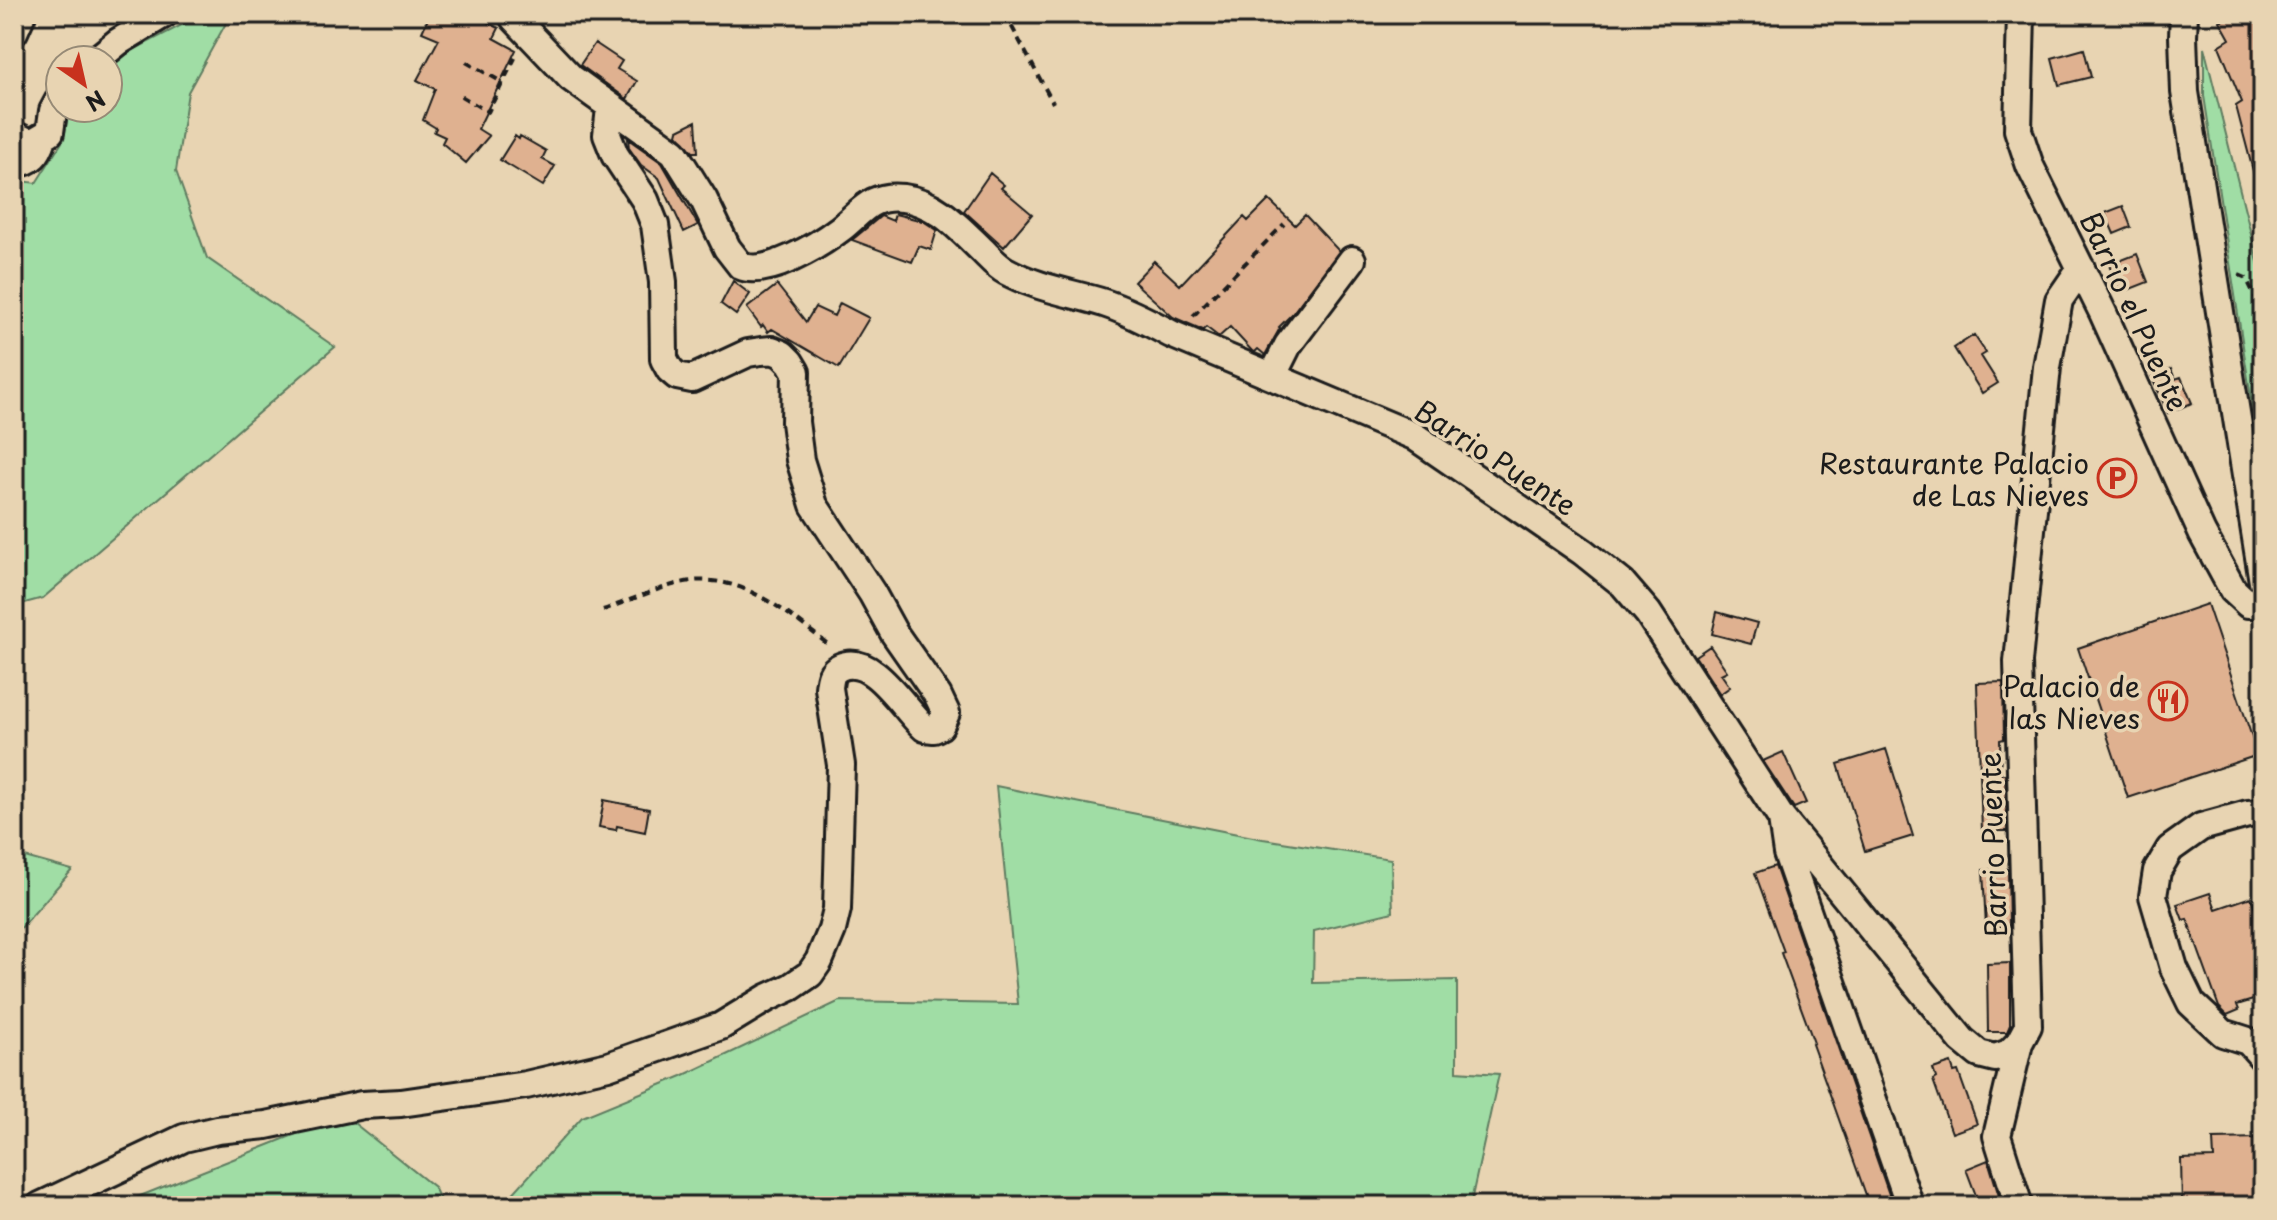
<svg xmlns="http://www.w3.org/2000/svg" width="2277" height="1220" font-family="'Playpen Sans',sans-serif">
<style>
.green{fill:#a0dda5;stroke:#5e7c60;stroke-width:2}
.building{fill:#dfb190;stroke:#1c1c1c;stroke-width:2}
.lines{fill:none;stroke-linecap:round;stroke-linejoin:round}
.minor-casing{stroke:#1c1c1c;stroke-width:32}
.path{stroke:#1c1c1c;stroke-width:4;stroke-dasharray:8 6;stroke-linecap:butt}
.minor{stroke:#e8d4b2;stroke-width:26}
.labels{text-anchor:middle;dominant-baseline:central;stroke-width:7;stroke-linejoin:round;paint-order:stroke}
.street-label{font-size:28px;fill:#1c1c1c;stroke:#e8d4b2}
.poi-label{font-size:28px;fill:#1c1c1c;stroke:#e8d4b2;text-anchor:end}
</style>
<rect width="100%" height="100%" fill="#e8d4b2"/>
<filter id="ink" filterUnits="userSpaceOnUse"><feTurbulence type="fractalNoise" baseFrequency=".0125" numOctaves="2"/><feDisplacementMap in="SourceGraphic" scale="16" xChannelSelector="R" yChannelSelector="G"/><feConvolveMatrix kernelMatrix="1 2 1 2 8 2 1 2 1" color-interpolation-filters="sRGB"/></filter>
<g filter="url(#ink)">
<!-- green -->
<path class="green" d="M 203,14 L 231,14 L 188,92 L 176,171 L 207,258 L 335,347 L 43,598 L 14,606 L 14,180 L 36,183 L 64,139 L 68,115 L 72,108 L 108,108 L 108,69 L 129,52 Z
M 2204,47 L 2263,282 L 2263,475 L 2204,96 Z
M 996,786 L 1263,839 L 1391,859 L 1393,912 L 1314,931 L 1313,983 L 1457,980 L 1457,1071 L 1499,1074 L 1470,1206 L 495,1206 L 509,1198 L 582,1117 L 682,1076 L 840,1001 L 1018,1004 Z
M 14,854 L 72,870 L 14,936 Z
M 344,1115 L 434,1187 L 443,1206 L 115,1206 Z"/>
<!-- building -->
<path class="building" d="M 430,14 L 470,14 L 499,28 L 494,38 L 516,50 L 478,129 L 489,136 L 466,163 L 442,143 L 445,137 L 434,132 L 436,128 L 423,120 L 435,89 L 417,80 L 439,39 L 422,32 Z
M 2235,14 L 2263,14 L 2263,185 L 2257,186 L 2236,106 L 2242,102 L 2219,46 L 2230,39 L 2220,21 Z
M 595,43 L 622,61 L 617,69 L 637,81 L 627,99 L 580,65 Z
M 2084,49 L 2091,77 L 2059,85 L 2052,58 Z
M 696,121 L 698,152 L 693,152 L 677,134 L 678,130 Z
M 515,136 L 519,139 L 520,136 L 546,151 L 542,159 L 555,166 L 543,186 L 500,160 Z
M 628,139 L 662,163 L 698,225 L 684,232 L 659,178 L 641,165 L 629,148 Z
M 990,173 L 1004,185 L 1001,188 L 1032,214 L 1004,247 L 964,211 Z
M 1269,200 L 1295,225 L 1305,215 L 1339,251 L 1292,314 L 1279,327 L 1280,328 L 1265,355 L 1258,349 L 1255,352 L 1252,351 L 1230,327 L 1219,337 L 1206,327 L 1203,330 L 1173,317 L 1134,282 L 1154,261 L 1180,285 L 1244,217 L 1248,221 Z
M 2123,206 L 2131,227 L 2114,234 L 2105,213 Z
M 895,214 L 923,221 L 937,230 L 931,250 L 919,246 L 912,262 L 852,240 L 881,216 L 893,221 Z
M 2137,254 L 2148,282 L 2120,293 L 2109,265 Z
M 733,281 L 750,294 L 736,315 L 721,304 Z
M 777,285 L 806,322 L 815,307 L 834,316 L 840,303 L 869,318 L 839,368 L 772,329 L 768,332 L 763,325 L 761,327 L 747,308 Z
M 1974,335 L 1986,353 L 1981,356 L 1998,383 L 1982,393 L 1954,348 Z
M 2171,369 L 2175,379 L 2181,377 L 2192,403 L 2168,413 L 2152,377 Z
M 2207,604 L 2258,755 L 2128,798 L 2078,648 Z
M 1717,612 L 1757,623 L 1751,644 L 1712,634 Z
M 1710,646 L 1727,671 L 1721,674 L 1730,687 L 1720,694 L 1695,656 Z
M 2003,682 L 2004,739 L 2000,740 L 2001,774 L 2005,774 L 2007,831 L 1982,831 L 1977,683 Z
M 1886,749 L 1913,836 L 1865,851 L 1838,764 Z
M 1783,752 L 1806,803 L 1794,808 L 1763,761 Z
M 604,800 L 649,809 L 645,832 L 617,826 L 616,830 L 599,827 Z
M 1775,866 L 1893,1206 L 1870,1206 L 1812,1044 L 1814,1043 L 1781,953 L 1784,952 L 1755,873 Z
M 2008,869 L 2009,926 L 1986,927 L 1983,870 Z
M 2210,893 L 2216,909 L 2251,897 L 2263,932 L 2263,997 L 2237,1005 L 2239,1010 L 2227,1015 L 2219,1007 L 2187,919 L 2183,920 L 2177,904 Z
M 2010,963 L 2010,1025 L 2007,1032 L 1988,1032 L 1987,964 Z
M 1951,1063 L 1954,1072 L 1958,1071 L 1977,1124 L 1952,1133 L 1933,1080 L 1936,1078 L 1933,1069 Z
M 2263,1138 L 2263,1206 L 2182,1206 L 2181,1159 L 2214,1158 L 2213,1139 Z
M 1988,1160 L 2002,1206 L 1980,1206 L 1966,1169 Z"/>
<g class="lines">
<defs>
<path id="minor" d="M 513,14 L 514,18 L 571,78 L 674,152 L 704,200 L 727,248 L 741,266 C 767,277 819,245 840,229 C 862,212 870,194 903,198 C 937,202 960,229 983,251 C 990,258 998,267 1006,271 C 1037,288 1072,293 1104,303 C 1128,311 1149,322 1171,334 L 1414,436 L 1583,552 L 1623,584 L 1648,613 L 1782,819 L 1962,1040 L 1979,1054 L 1995,1058 L 2009,1053 L 2019,1043 L 2028,1026 L 2018,662 L 2047,367 L 2059,300 L 2081,268
M 2021,14 L 2018,130 L 2030,166 L 2103,313 L 2202,533 L 2233,590 L 2248,604 L 2263,604
M 2184,14 L 2183,36 L 2185,92 L 2263,582
M 14,32 L 22,14
M 96,60 L 118,42 L 164,14
M 14,135 L 31,143 L 50,132 L 53,111 L 60,98
M 14,164 C 32,162 38,154 43,138
M 1273,375 L 1288,345 L 1352,260
M 2263,813 L 2248,814 L 2201,827 L 2170,849 L 2157,871 L 2153,896 L 2174,968 L 2191,1003 L 2223,1033 L 2248,1041 L 2263,1058
M 1782,819 L 1787,853 L 1910,1206
M 2019,1043 L 1997,1136 L 2019,1206
M 40,1206 L 184,1138 L 217,1130 L 266,1125 L 362,1105 L 401,1103 L 526,1085 L 608,1066 L 721,1026 L 767,998 L 791,987 L 810,974 L 819,961 L 832,930 L 837,909 L 841,765 L 829,688 C 830,678 831,671 840,667 C 873,652 905,712 925,728 L 934,729 L 940,726 L 946,713 L 938,696 L 894,633 L 872,593 L 814,505 L 800,460 L 795,422 L 796,372 L 790,362 L 782,354 L 772,350 L 761,351 L 748,353 L 692,379 L 677,376 L 670,370 L 664,359 L 663,282 L 655,225 L 645,200 L 615,155 L 607,135 L 610,108"/>
</defs>
<!-- minor casing -->
<use href="#minor" class="minor-casing"/>
<!-- path -->
<path class="path" d="M 1005,14 L 1053,103
M 466,62 L 502,82
M 461,96 L 488,112 L 517,54
M 2239,275 L 2246,278 L 2263,312
M 1193,316 L 1284,224
M 603,610 C 629,601 666,584 692,581 C 745,575 790,615 829,645"/>
<!-- minor -->
<use href="#minor" class="minor"/>
</g>
</g>
<!-- icons -->
<defs>
<symbol id="parking-ring" viewBox="-11 -11 22 22"><circle r="9.5" fill="#e8d4b2" stroke="#c8321e" stroke-width="1.5"/><path d="M-3.5-5.5H1a3.5 3.5 0 0 1 0 7H-1V5.5H-3.5ZM-1-3.4V-.6H.8a1.4 1.4 0 0 0 0-2.8Z" fill="#c8321e"/></symbol>
<symbol id="restaurant-ring" viewBox="-11 -11 22 22"><circle r="9.5" fill="#e8d4b2" stroke="#c8321e" stroke-width="1.5"/><path d="M-5-6h1v4h1v-4h1v4h1v-4h1v5L-1.5 .5V6h-2V.5L-5-1ZM5-6V6H3V1.5H1.5Q1.5-4 5-6Z" fill="#c8321e"/></symbol>
</defs>
<g fill-rule="evenodd">
<use href="#parking-ring" x="2095" y="456" width="44" height="44"/>
<use href="#restaurant-ring" x="2146" y="679" width="44" height="44"/>
</g>
<g class="labels">
<!-- street labels -->
<g class="street-label">
<text transform="translate(2135 311) rotate(65)">Barrio el Puente</text>
<text transform="translate(1496 457) rotate(33)">Barrio Puente</text>
<text transform="translate(1992 845) rotate(-92)">Barrio Puente</text>
</g>
<!-- poi labels -->
<g class="poi-label">
<text x="2089" y="462">Restaurante Palacio<tspan x="2089" dy="32">de Las Nieves</tspan></text>
<text x="2140" y="685">Palacio de<tspan x="2140" dy="32">las Nieves</tspan></text>
</g>
</g>
<!-- margin -->
<rect width="2277" height="1220" fill="none" stroke="#e8d4b2" stroke-width="48"/>
<rect x="24" y="24" width="2229" height="1172" fill="none" stroke="#1c1c1c" stroke-width="3" filter="url(#ink)"/>
<!-- north arrow -->
<g transform="translate(84 84) rotate(146)"><circle r="38" fill="#e8d4b2" stroke="#968a76" stroke-width="2"/>
<path d="M0-6L14 30L0 20L-14 30Z" fill="#c8321e"/>
<text y="-12" font-size="22" font-weight="bold" text-anchor="middle" fill="#1c1c1c">N</text>
</g>
</svg>
